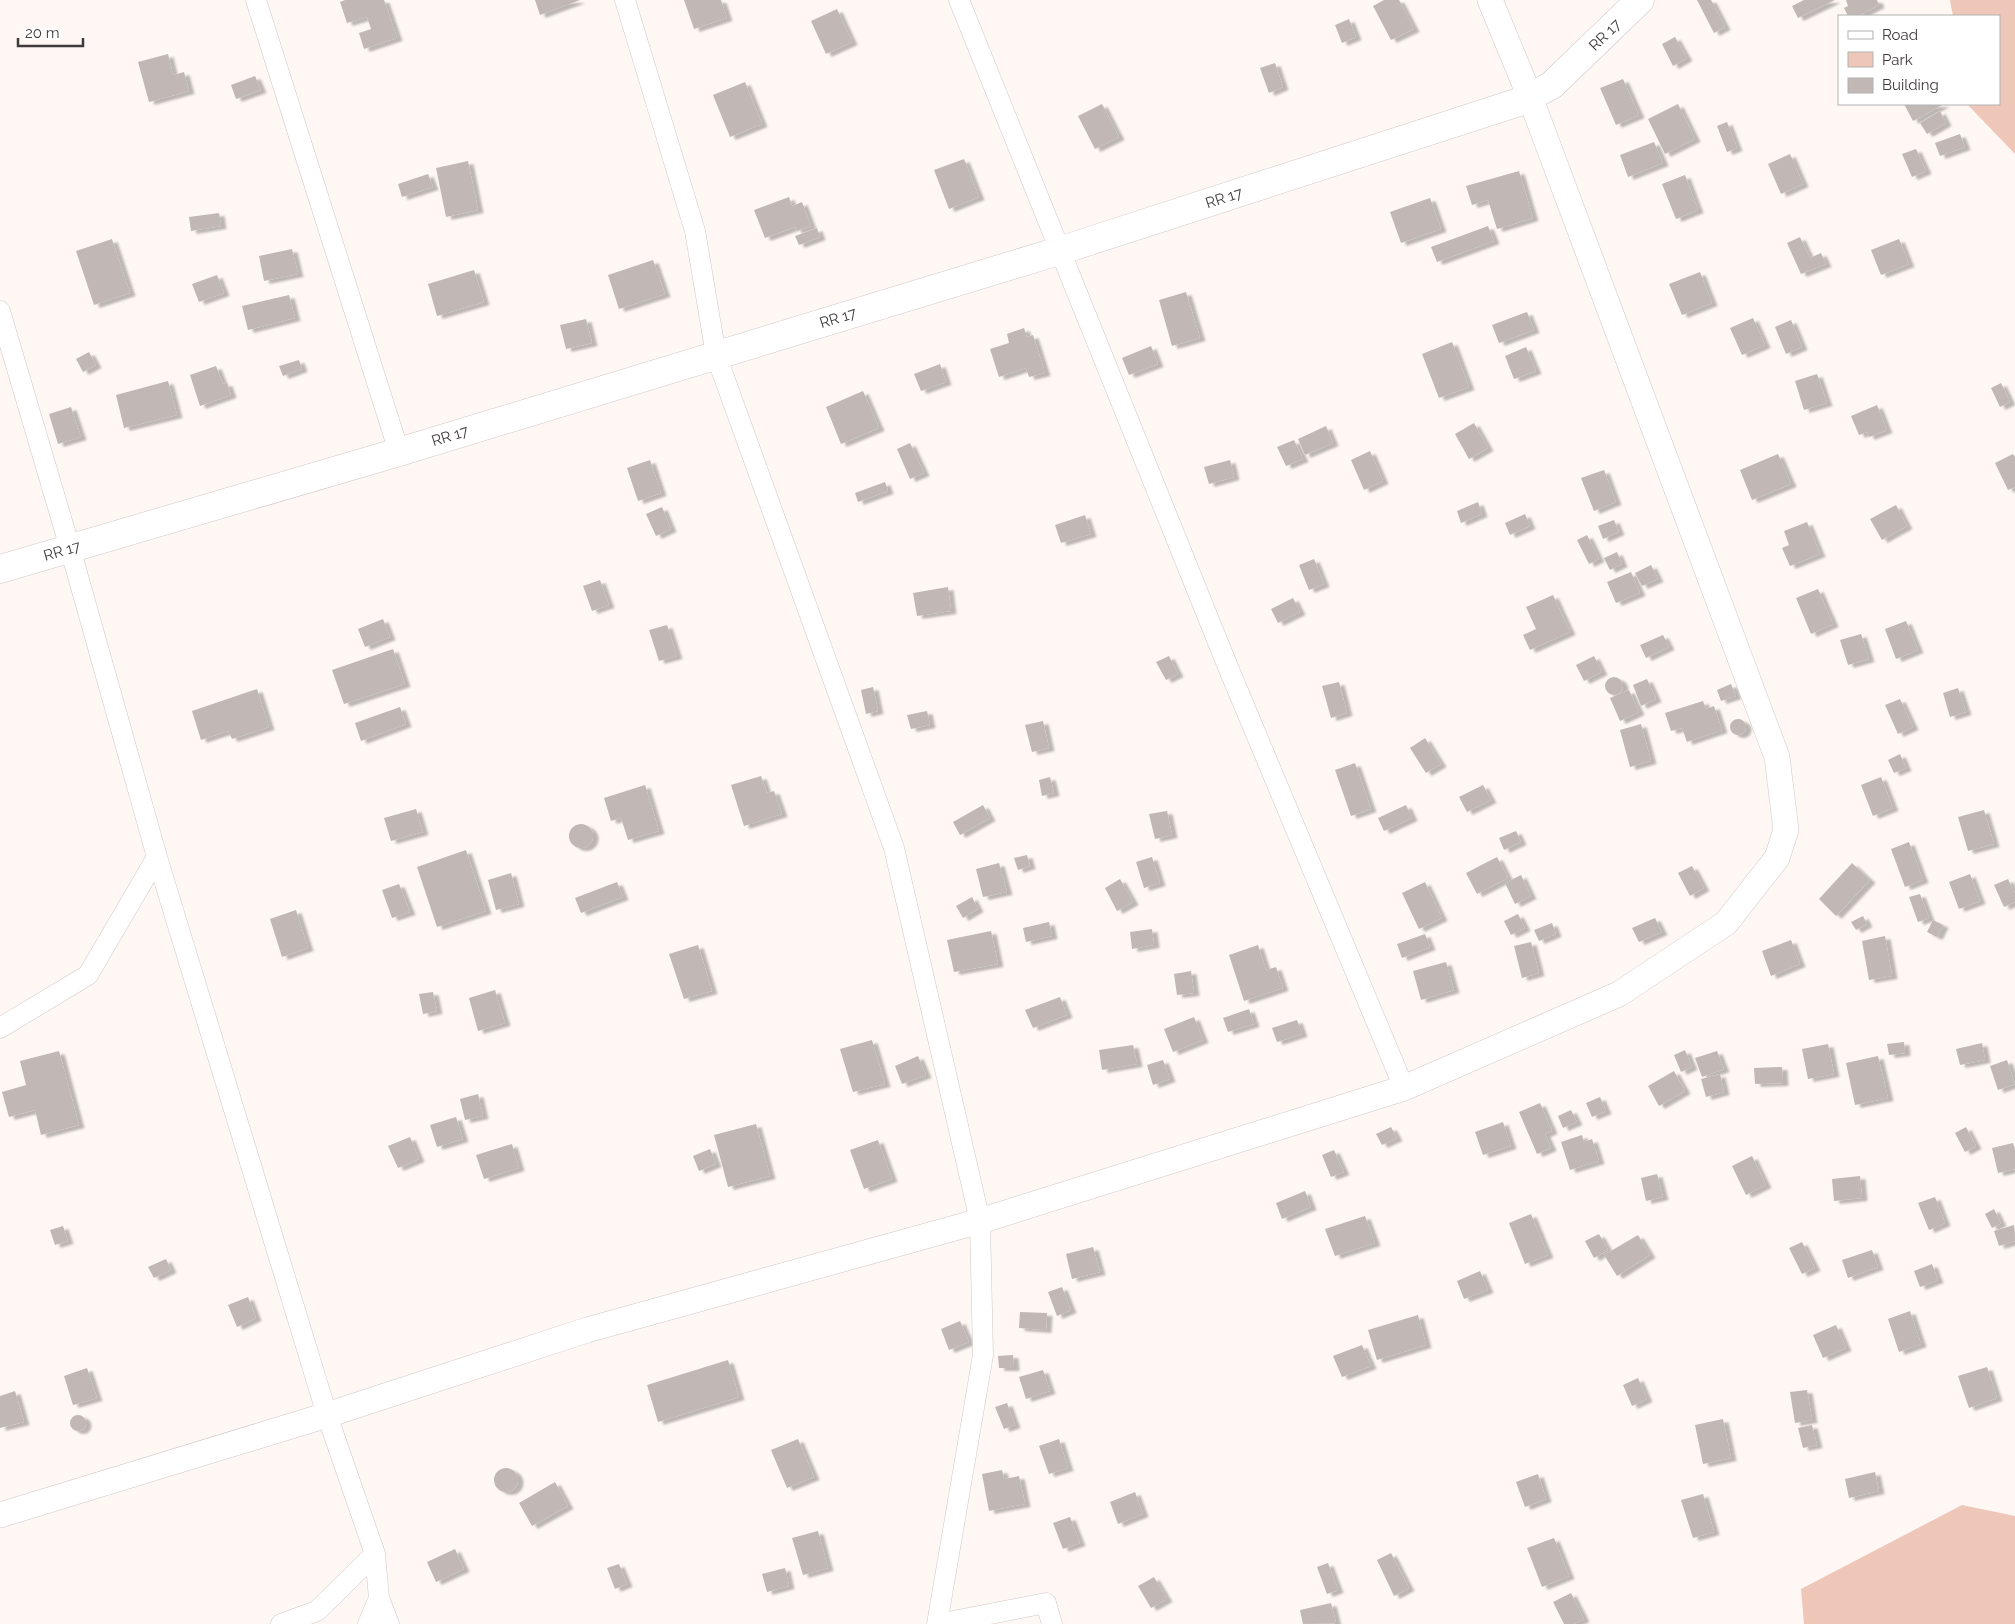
<svg xmlns="http://www.w3.org/2000/svg" width="2015" height="1624" font-family="Raleway,sans-serif">
<style>
.green{fill:#eec7b9}
.building{fill:#c1b7b4;filter:url(#shadow)}
.lines{fill:none;stroke-linecap:round;stroke-linejoin:round}
.minor-casing{stroke:#d0c7c4;stroke-width:21}
.tertiary-casing{stroke:#d0c7c4;stroke-width:26}
.secondary-casing{stroke:#d0c7c4;stroke-width:29}
.minor{stroke:#fff;stroke-width:20}
.tertiary{stroke:#fff;stroke-width:25}
.secondary{stroke:#fff;stroke-width:28}
.labels{text-anchor:middle;dominant-baseline:central;stroke-width:4;stroke-linejoin:round;paint-order:stroke}
.street-label{font-size:15px;fill:#3f3b3a;stroke:#fff}
</style>
<defs>
<filter id="shadow"><feDropShadow dx="5.5" dy="3" stdDeviation="1" flood-color="#0004"/></filter>
</defs>
<rect width="100%" height="100%" fill="#fff7f4"/>
<!-- green -->
<path class="green" d="M 1950,0 L 2015,0 L 2015,154 L 1967,104 L 1999,104 L 1999,16 L 1953,16 Z
M 1962,1505 L 2015,1516 L 2015,1624 L 1804,1624 L 1801,1589 Z"/>
<!-- building -->
<path class="building" d="M 345,0 L 384,0 L 397,38 L 364,49 L 359,33 L 371,29 L 367,17 L 347,23 L 340,2 Z
M 535,0 L 580,0 L 540,15 Z
M 684,0 L 721,0 L 727,18 L 694,29 Z
M 1384,0 L 1399,0 L 1414,29 L 1391,40 L 1373,6 Z
M 1697,0 L 1711,0 L 1725,27 L 1714,33 Z
M 1804,0 L 1835,0 L 1798,18 L 1792,6 Z
M 1846,0 L 1877,0 L 1879,5 L 1858,16 L 1848,16 L 1844,8 L 1848,6 Z
M 837,9 L 852,42 L 826,54 L 811,21 Z
M 1349,19 L 1356,37 L 1342,43 L 1335,25 Z
M 1675,37 L 1687,58 L 1673,66 L 1662,44 Z
M 168,54 L 173,75 L 184,72 L 189,91 L 149,102 L 138,62 Z
M 1275,63 L 1283,87 L 1269,93 L 1260,68 Z
M 255,76 L 261,90 L 236,99 L 231,85 Z
M 1623,79 L 1639,115 L 1616,125 L 1600,88 Z
M 745,82 L 762,124 L 730,137 L 713,95 Z
M 1102,104 L 1119,137 L 1095,149 L 1078,116 Z
M 1678,104 L 1695,139 L 1665,154 L 1648,119 Z
M 1904,104 L 1944,104 L 1913,121 Z
M 1940,111 L 1946,123 L 1927,134 L 1920,123 Z
M 1727,122 L 1737,148 L 1727,152 L 1717,126 Z
M 1960,134 L 1965,147 L 1940,156 L 1935,143 Z
M 1654,142 L 1663,163 L 1628,177 L 1620,155 Z
M 1916,149 L 1926,171 L 1912,177 L 1902,154 Z
M 1790,154 L 1803,184 L 1781,194 L 1768,164 Z
M 964,159 L 979,197 L 949,209 L 934,170 Z
M 468,161 L 478,210 L 446,217 L 436,168 Z
M 1519,171 L 1533,218 L 1497,229 L 1488,200 L 1472,205 L 1466,186 Z
M 428,174 L 433,187 L 402,197 L 398,184 Z
M 1685,175 L 1698,210 L 1676,219 L 1662,184 Z
M 789,197 L 792,206 L 802,202 L 811,226 L 797,231 L 795,227 L 765,238 L 754,210 Z
M 1430,198 L 1441,229 L 1401,243 L 1390,212 Z
M 219,213 L 221,226 L 191,231 L 189,217 Z
M 1488,226 L 1494,241 L 1437,262 L 1431,247 Z
M 817,228 L 820,237 L 799,245 L 795,236 Z
M 1800,237 L 1810,258 L 1821,253 L 1826,264 L 1801,274 L 1787,243 Z
M 112,239 L 130,293 L 94,305 L 76,251 Z
M 1899,239 L 1909,264 L 1881,275 L 1871,250 Z
M 292,249 L 298,274 L 264,281 L 259,256 Z
M 653,260 L 665,294 L 619,309 L 608,275 Z
M 474,270 L 484,302 L 437,316 L 428,284 Z
M 1700,272 L 1712,303 L 1682,315 L 1669,284 Z
M 217,275 L 224,293 L 199,302 L 192,284 Z
M 1186,292 L 1200,338 L 1172,346 L 1159,300 Z
M 289,295 L 295,318 L 248,330 L 242,306 Z
M 1527,312 L 1534,330 L 1499,343 L 1492,325 Z
M 1753,318 L 1765,345 L 1742,355 L 1730,328 Z
M 586,319 L 592,343 L 566,349 L 560,325 Z
M 1791,320 L 1802,347 L 1786,354 L 1775,327 Z
M 1024,328 L 1027,337 L 1033,335 L 1045,373 L 1029,377 L 1026,368 L 999,377 L 990,349 L 1009,343 L 1007,334 Z
M 1452,342 L 1469,387 L 1439,398 L 1422,354 Z
M 1151,346 L 1158,364 L 1129,375 L 1122,358 Z
M 1526,347 L 1536,371 L 1514,379 L 1505,356 Z
M 89,352 L 96,365 L 83,372 L 76,359 Z
M 299,360 L 302,369 L 283,376 L 279,366 Z
M 940,364 L 946,382 L 921,391 L 914,374 Z
M 216,366 L 223,384 L 227,383 L 231,395 L 200,406 L 190,375 Z
M 1817,374 L 1827,403 L 1804,410 L 1795,381 Z
M 168,381 L 177,415 L 124,428 L 116,395 Z
M 2001,383 L 2010,402 L 2000,407 L 1991,388 Z
M 863,391 L 879,428 L 841,444 L 826,407 Z
M 1877,405 L 1887,430 L 1869,437 L 1867,432 L 1859,435 L 1851,416 Z
M 71,407 L 81,437 L 58,444 L 49,414 Z
M 1474,423 L 1488,448 L 1469,459 L 1455,434 Z
M 1326,426 L 1333,443 L 1305,455 L 1298,439 Z
M 1294,440 L 1303,459 L 1286,466 L 1277,447 Z
M 910,443 L 924,473 L 910,479 L 897,449 Z
M 1370,451 L 1383,481 L 1364,490 L 1351,460 Z
M 1778,454 L 1791,484 L 1752,500 L 1740,470 Z
M 2013,454 L 2015,457 L 2015,487 L 2008,490 L 1995,463 Z
M 650,460 L 661,493 L 638,501 L 627,468 Z
M 1230,460 L 1234,477 L 1209,484 L 1204,467 Z
M 1604,470 L 1616,502 L 1594,511 L 1581,478 Z
M 885,482 L 888,491 L 858,502 L 855,493 Z
M 1478,502 L 1482,514 L 1461,523 L 1457,511 Z
M 1896,505 L 1907,526 L 1882,540 L 1870,519 Z
M 662,507 L 671,529 L 656,536 L 646,514 Z
M 1525,514 L 1530,526 L 1510,535 L 1505,523 Z
M 1085,515 L 1091,534 L 1061,543 L 1055,525 Z
M 1614,520 L 1619,532 L 1603,539 L 1598,526 Z
M 1807,522 L 1820,554 L 1790,566 L 1782,548 L 1789,545 L 1784,531 Z
M 1587,535 L 1599,559 L 1589,564 L 1577,540 Z
M 1617,552 L 1622,564 L 1610,570 L 1604,558 Z
M 1314,559 L 1324,584 L 1309,590 L 1299,565 Z
M 1651,565 L 1658,579 L 1642,586 L 1635,573 Z
M 1631,572 L 1640,593 L 1616,603 L 1607,582 Z
M 600,580 L 609,605 L 592,611 L 583,586 Z
M 948,587 L 951,611 L 917,616 L 913,593 Z
M 1818,589 L 1833,624 L 1811,634 L 1796,598 Z
M 1553,595 L 1570,632 L 1530,650 L 1523,635 L 1536,629 L 1526,607 Z
M 1293,598 L 1300,612 L 1278,623 L 1271,609 Z
M 383,619 L 390,637 L 365,647 L 358,629 Z
M 1906,621 L 1918,650 L 1896,659 L 1885,629 Z
M 667,625 L 677,656 L 659,661 L 649,630 Z
M 1861,634 L 1869,659 L 1848,665 L 1840,640 Z
M 1663,635 L 1669,647 L 1646,658 L 1640,645 Z
M 393,649 L 405,684 L 344,704 L 332,670 Z
M 1169,656 L 1178,674 L 1166,680 L 1156,662 Z
M 1594,656 L 1602,672 L 1584,681 L 1576,665 Z
M1605 686a9 9 0 1 1 18 0a9 9 0 1 1-18 0Z
M 1647,679 L 1656,699 L 1641,706 L 1633,685 Z
M 1339,682 L 1347,713 L 1331,718 L 1322,686 Z
M 1731,684 L 1736,696 L 1721,701 L 1717,690 Z
M 873,687 L 878,711 L 866,714 L 861,690 Z
M 1958,688 L 1966,712 L 1950,717 L 1943,693 Z
M 257,689 L 269,727 L 232,739 L 228,731 L 201,740 L 192,711 Z
M 1629,690 L 1639,712 L 1620,721 L 1610,698 Z
M 1900,699 L 1913,727 L 1898,734 L 1885,705 Z
M 1703,701 L 1706,709 L 1714,706 L 1722,730 L 1687,742 L 1682,728 L 1671,731 L 1665,713 Z
M 400,707 L 406,724 L 361,741 L 355,723 Z
M 927,711 L 930,725 L 911,729 L 907,715 Z
M1730 727a8 8 0 1 1 16 0a8 8 0 1 1-16 0Z
M 1043,721 L 1049,748 L 1032,752 L 1025,725 Z
M 1641,724 L 1651,761 L 1630,767 L 1620,730 Z
M 1425,738 L 1441,764 L 1426,773 L 1410,748 Z
M 1900,754 L 1906,768 L 1894,773 L 1888,760 Z
M 1355,763 L 1371,809 L 1351,816 L 1335,770 Z
M 761,776 L 767,793 L 774,791 L 782,814 L 744,826 L 731,785 Z
M 1050,777 L 1054,793 L 1042,796 L 1039,780 Z
M 1881,777 L 1893,808 L 1873,816 L 1861,785 Z
M 645,785 L 659,831 L 628,840 L 621,818 L 611,821 L 604,798 Z
M 1483,785 L 1491,800 L 1467,812 L 1459,797 Z
M 983,805 L 990,818 L 960,835 L 953,822 Z
M 1406,805 L 1412,818 L 1384,831 L 1378,818 Z
M 416,809 L 423,832 L 391,841 L 384,818 Z
M 1984,810 L 1994,844 L 1968,851 L 1958,817 Z
M 1167,811 L 1172,835 L 1155,839 L 1149,814 Z
M569 836a12 12 0 1 1 24 0a12 12 0 1 1-24 0Z
M 1516,831 L 1521,842 L 1504,850 L 1499,838 Z
M 1909,842 L 1923,880 L 1905,887 L 1891,849 Z
M 466,850 L 486,911 L 437,927 L 417,867 Z
M 1027,855 L 1030,866 L 1018,870 L 1014,858 Z
M 1152,857 L 1160,883 L 1144,888 L 1136,862 Z
M 1497,857 L 1508,878 L 1477,894 L 1466,873 Z
M 999,863 L 1007,892 L 983,897 L 976,869 Z
M 1852,863 L 1870,880 L 1836,916 L 1819,899 Z
M 1692,866 L 1704,888 L 1690,896 L 1678,873 Z
M 511,873 L 519,904 L 496,910 L 488,880 Z
M 1970,874 L 1980,901 L 1959,909 L 1949,882 Z
M 1521,875 L 1531,896 L 1515,904 L 1505,883 Z
M 1120,879 L 1133,902 L 1117,911 L 1105,888 Z
M 2008,879 L 2015,894 L 2015,902 L 2004,907 L 1994,885 Z
M 617,882 L 623,897 L 581,913 L 575,898 Z
M 1425,882 L 1442,918 L 1419,929 L 1402,893 Z
M 399,884 L 410,912 L 392,918 L 382,890 Z
M 1920,894 L 1929,918 L 1918,922 L 1909,897 Z
M 972,897 L 978,909 L 963,918 L 956,906 Z
M 296,910 L 308,948 L 282,957 L 270,919 Z
M 1518,914 L 1525,928 L 1511,935 L 1504,921 Z
M 1863,916 L 1867,924 L 1856,930 L 1851,922 Z
M 1655,918 L 1662,932 L 1639,942 L 1632,928 Z
M 1933,920 L 1943,925 L 1937,937 L 1927,932 Z
M 1049,922 L 1052,936 L 1026,942 L 1023,928 Z
M 1552,923 L 1556,934 L 1539,941 L 1534,930 Z
M 1152,929 L 1154,945 L 1132,949 L 1130,932 Z
M 991,931 L 998,964 L 954,972 L 947,940 Z
M 1425,934 L 1430,947 L 1402,958 L 1397,944 Z
M 1885,936 L 1892,976 L 1869,980 L 1862,941 Z
M 1791,940 L 1800,964 L 1771,976 L 1762,951 Z
M 1531,942 L 1539,973 L 1522,978 L 1514,946 Z
M 698,945 L 712,991 L 684,999 L 669,954 Z
M 1258,945 L 1266,970 L 1276,967 L 1283,988 L 1244,1001 L 1229,955 Z
M 1446,962 L 1454,990 L 1421,1000 L 1413,971 Z
M 1191,971 L 1194,993 L 1177,995 L 1174,974 Z
M 495,990 L 505,1023 L 478,1031 L 469,998 Z
M 433,992 L 437,1011 L 423,1014 L 419,994 Z
M 1060,997 L 1067,1015 L 1033,1028 L 1025,1010 Z
M 1249,1009 L 1254,1024 L 1228,1032 L 1223,1018 Z
M 1194,1017 L 1203,1040 L 1173,1052 L 1164,1029 Z
M 1297,1020 L 1302,1034 L 1277,1042 L 1272,1028 Z
M 872,1040 L 885,1084 L 853,1092 L 840,1049 Z
M 1904,1042 L 1905,1053 L 1889,1055 L 1887,1044 Z
M 1982,1043 L 1985,1060 L 1960,1065 L 1956,1049 Z
M 1828,1044 L 1834,1074 L 1808,1079 L 1802,1049 Z
M 1133,1045 L 1137,1064 L 1102,1070 L 1099,1050 Z
M 1685,1050 L 1692,1067 L 1681,1072 L 1674,1055 Z
M 59,1051 L 79,1125 L 41,1135 L 35,1110 L 9,1117 L 2,1092 L 26,1085 L 20,1061 Z
M 1717,1051 L 1724,1069 L 1702,1077 L 1695,1058 Z
M 918,1056 L 926,1075 L 902,1084 L 895,1066 Z
M 1878,1056 L 1888,1098 L 1855,1105 L 1846,1063 Z
M 1163,1060 L 1170,1079 L 1153,1085 L 1147,1065 Z
M 2007,1060 L 2015,1084 L 1998,1090 L 1990,1066 Z
M 1782,1067 L 1783,1083 L 1755,1084 L 1754,1068 Z
M 1674,1071 L 1685,1091 L 1659,1106 L 1648,1086 Z
M 1720,1074 L 1724,1092 L 1706,1097 L 1701,1079 Z
M 478,1094 L 483,1116 L 465,1120 L 460,1099 Z
M 1600,1097 L 1606,1111 L 1592,1117 L 1586,1103 Z
M 1540,1103 L 1552,1131 L 1545,1134 L 1551,1148 L 1537,1154 L 1519,1112 Z
M 1571,1110 L 1577,1122 L 1563,1128 L 1558,1116 Z
M 456,1117 L 463,1139 L 437,1147 L 430,1125 Z
M 1503,1122 L 1511,1146 L 1483,1155 L 1475,1132 Z
M 756,1124 L 770,1176 L 728,1187 L 714,1135 Z
M 1391,1127 L 1397,1138 L 1382,1145 L 1376,1134 Z
M 1966,1127 L 1976,1146 L 1965,1152 L 1955,1133 Z
M 1582,1135 L 1584,1142 L 1592,1139 L 1599,1161 L 1570,1170 L 1561,1142 Z
M 410,1137 L 419,1159 L 398,1168 L 388,1146 Z
M 878,1140 L 892,1179 L 864,1189 L 850,1150 Z
M 2013,1143 L 2015,1151 L 2015,1169 L 1998,1173 L 1992,1148 Z
M 512,1144 L 519,1168 L 484,1179 L 476,1155 Z
M 710,1149 L 716,1164 L 699,1171 L 693,1156 Z
M 1334,1150 L 1344,1172 L 1331,1177 L 1322,1155 Z
M 1752,1156 L 1766,1185 L 1746,1195 L 1732,1166 Z
M 1657,1174 L 1663,1197 L 1646,1201 L 1641,1178 Z
M 1860,1176 L 1862,1198 L 1834,1201 L 1832,1179 Z
M 1305,1191 L 1311,1207 L 1282,1219 L 1276,1203 Z
M 1935,1197 L 1945,1223 L 1929,1230 L 1918,1203 Z
M 1994,1209 L 2001,1223 L 1992,1228 L 1985,1214 Z
M 1531,1214 L 1548,1255 L 1525,1264 L 1509,1223 Z
M 1365,1216 L 1375,1243 L 1335,1256 L 1325,1229 Z
M 2014,1225 L 2015,1241 L 1999,1246 L 1994,1231 Z
M 63,1226 L 68,1241 L 55,1245 L 50,1230 Z
M 1599,1234 L 1608,1250 L 1594,1258 L 1585,1241 Z
M 1638,1235 L 1650,1255 L 1617,1276 L 1604,1255 Z
M 1802,1242 L 1815,1268 L 1802,1274 L 1789,1248 Z
M 1093,1247 L 1100,1272 L 1072,1279 L 1066,1254 Z
M 1872,1250 L 1878,1267 L 1848,1278 L 1842,1260 Z
M 166,1259 L 171,1270 L 154,1278 L 148,1267 Z
M 1932,1264 L 1938,1280 L 1920,1287 L 1914,1271 Z
M 1480,1271 L 1488,1290 L 1464,1299 L 1457,1281 Z
M 1062,1287 L 1071,1310 L 1057,1316 L 1048,1292 Z
M 248,1297 L 256,1318 L 237,1327 L 228,1305 Z
M 1910,1311 L 1921,1344 L 1899,1352 L 1888,1319 Z
M 1020,1312 L 1047,1313 L 1046,1330 L 1019,1328 Z
M 1418,1315 L 1426,1345 L 1377,1360 L 1368,1330 Z
M 960,1321 L 969,1342 L 949,1350 L 941,1329 Z
M 1836,1325 L 1846,1348 L 1823,1358 L 1813,1335 Z
M 1362,1345 L 1371,1366 L 1342,1377 L 1333,1356 Z
M 1013,1355 L 1014,1368 L 999,1368 L 998,1356 Z
M 728,1360 L 739,1397 L 658,1422 L 647,1385 Z
M 1987,1367 L 1997,1398 L 1969,1408 L 1958,1376 Z
M 87,1368 L 97,1398 L 73,1405 L 64,1376 Z
M 1043,1370 L 1050,1391 L 1026,1399 L 1019,1377 Z
M 1638,1378 L 1647,1399 L 1632,1406 L 1623,1385 Z
M 1807,1390 L 1812,1420 L 1795,1423 L 1790,1392 Z
M 15,1391 L 24,1422 L 0,1428 L 0,1396 Z
M 1007,1403 L 1015,1425 L 1004,1429 L 995,1407 Z
M70 1423a8 8 0 1 1 16 0a8 8 0 1 1-16 0Z
M 1723,1419 L 1731,1458 L 1703,1464 L 1695,1425 Z
M 1812,1425 L 1817,1445 L 1803,1448 L 1798,1428 Z
M 798,1439 L 814,1477 L 787,1488 L 771,1450 Z
M 1059,1439 L 1068,1468 L 1049,1474 L 1039,1446 Z
M494 1480a12 12 0 1 1 24 0a12 12 0 1 1-24 0Z
M 1002,1470 L 1004,1479 L 1019,1476 L 1025,1504 L 989,1511 L 982,1474 Z
M 1875,1472 L 1879,1491 L 1849,1498 L 1845,1479 Z
M 1538,1474 L 1546,1499 L 1525,1507 L 1516,1482 Z
M 555,1482 L 568,1506 L 532,1526 L 519,1503 Z
M 1135,1492 L 1143,1514 L 1118,1524 L 1110,1502 Z
M 1703,1494 L 1714,1532 L 1693,1538 L 1681,1500 Z
M 1070,1517 L 1080,1543 L 1063,1549 L 1053,1523 Z
M 818,1531 L 828,1568 L 803,1575 L 792,1538 Z
M 1554,1538 L 1569,1576 L 1542,1587 L 1527,1548 Z
M 455,1549 L 464,1569 L 436,1582 L 427,1562 Z
M 1391,1553 L 1409,1588 L 1394,1596 L 1377,1560 Z
M 1328,1563 L 1338,1590 L 1327,1594 L 1317,1567 Z
M 619,1564 L 627,1584 L 615,1589 L 607,1568 Z
M 785,1568 L 789,1586 L 767,1592 L 762,1574 Z
M 1154,1577 L 1167,1599 L 1151,1608 L 1138,1586 Z
M 1571,1593 L 1584,1619 L 1574,1624 L 1564,1624 L 1553,1602 Z
M 1331,1603 L 1336,1623 L 1303,1624 L 1300,1610 Z"/>
<g class="lines">
<defs>
<path id="minor" d="M 256,0 L 399,452
M 625,0 L 695,231 L 716,355 L 894,848 L 980,1221 L 983,1355 L 937,1624
M 959,0 L 1228,667 L 1404,1088
M 0,311 L 70,548 L 157,857 L 327,1415 L 375,1554 L 379,1598 L 389,1624
M 0,1028 L 88,975 L 157,857
M 281,1624 L 317,1611 L 375,1554
M 368,1624 L 379,1598
M 938,1624 L 1046,1603 L 1052,1624"/>
<path id="tertiary" d="M 0,1515 L 327,1415 L 587,1330 L 980,1221 L 1404,1088 L 1619,994 L 1726,923 L 1777,858 L 1786,830 L 1777,757 L 1530,97 L 1490,0"/>
<path id="secondary" d="M 0,569 L 399,452 L 1062,250 L 1522,101 L 1552,85 L 1640,0"/>
</defs>
<!-- minor casing -->
<use href="#minor" class="minor-casing"/>
<!-- tertiary casing -->
<use href="#tertiary" class="tertiary-casing"/>
<!-- secondary casing -->
<use href="#secondary" class="secondary-casing"/>
<!-- minor -->
<use href="#minor" class="minor"/>
<!-- tertiary -->
<use href="#tertiary" class="tertiary"/>
<!-- secondary -->
<use href="#secondary" class="secondary"/>
</g>
<g class="labels">
<!-- street labels -->
<g class="street-label">
<text transform="translate(1605 35) rotate(-44)">RR 17</text>
<text transform="translate(1224 198) rotate(-18)">RR 17</text>
<text transform="translate(838 318) rotate(-17)">RR 17</text>
<text transform="translate(450 436) rotate(-17)">RR 17</text>
<text transform="translate(62 551) rotate(-16)">RR 17</text>
</g>
</g>
<!-- legend -->
<rect x="1838" y="15" width="162" height="90" fill="#ffffff" stroke="#b2b1b0"/>
<rect x="1848" y="31" width="25" height="8" fill="#ffffff" stroke="#b2b1b0"/>
<text x="1882" y="40" font-size="15" fill="#3f3b3a">Road</text>
<rect x="1848" y="52" width="25" height="15" fill="#eec7b9" stroke="#b2b1b0"/>
<text x="1882" y="65" font-size="15" fill="#3f3b3a">Park</text>
<rect x="1848" y="78" width="25" height="15" fill="#c1b7b4" stroke="#b2b1b0"/>
<text x="1882" y="90" font-size="15" fill="#3f3b3a">Building</text>
<!-- scale -->
<path d="M18 38v8h65v-8" fill="none" stroke="#3f3b3a" stroke-width="2.5"/>
<text x="25" y="38" font-size="15" fill="#3f3b3a" stroke="#ffffff" stroke-width="4" paint-order="stroke">20 m</text>
</svg>
